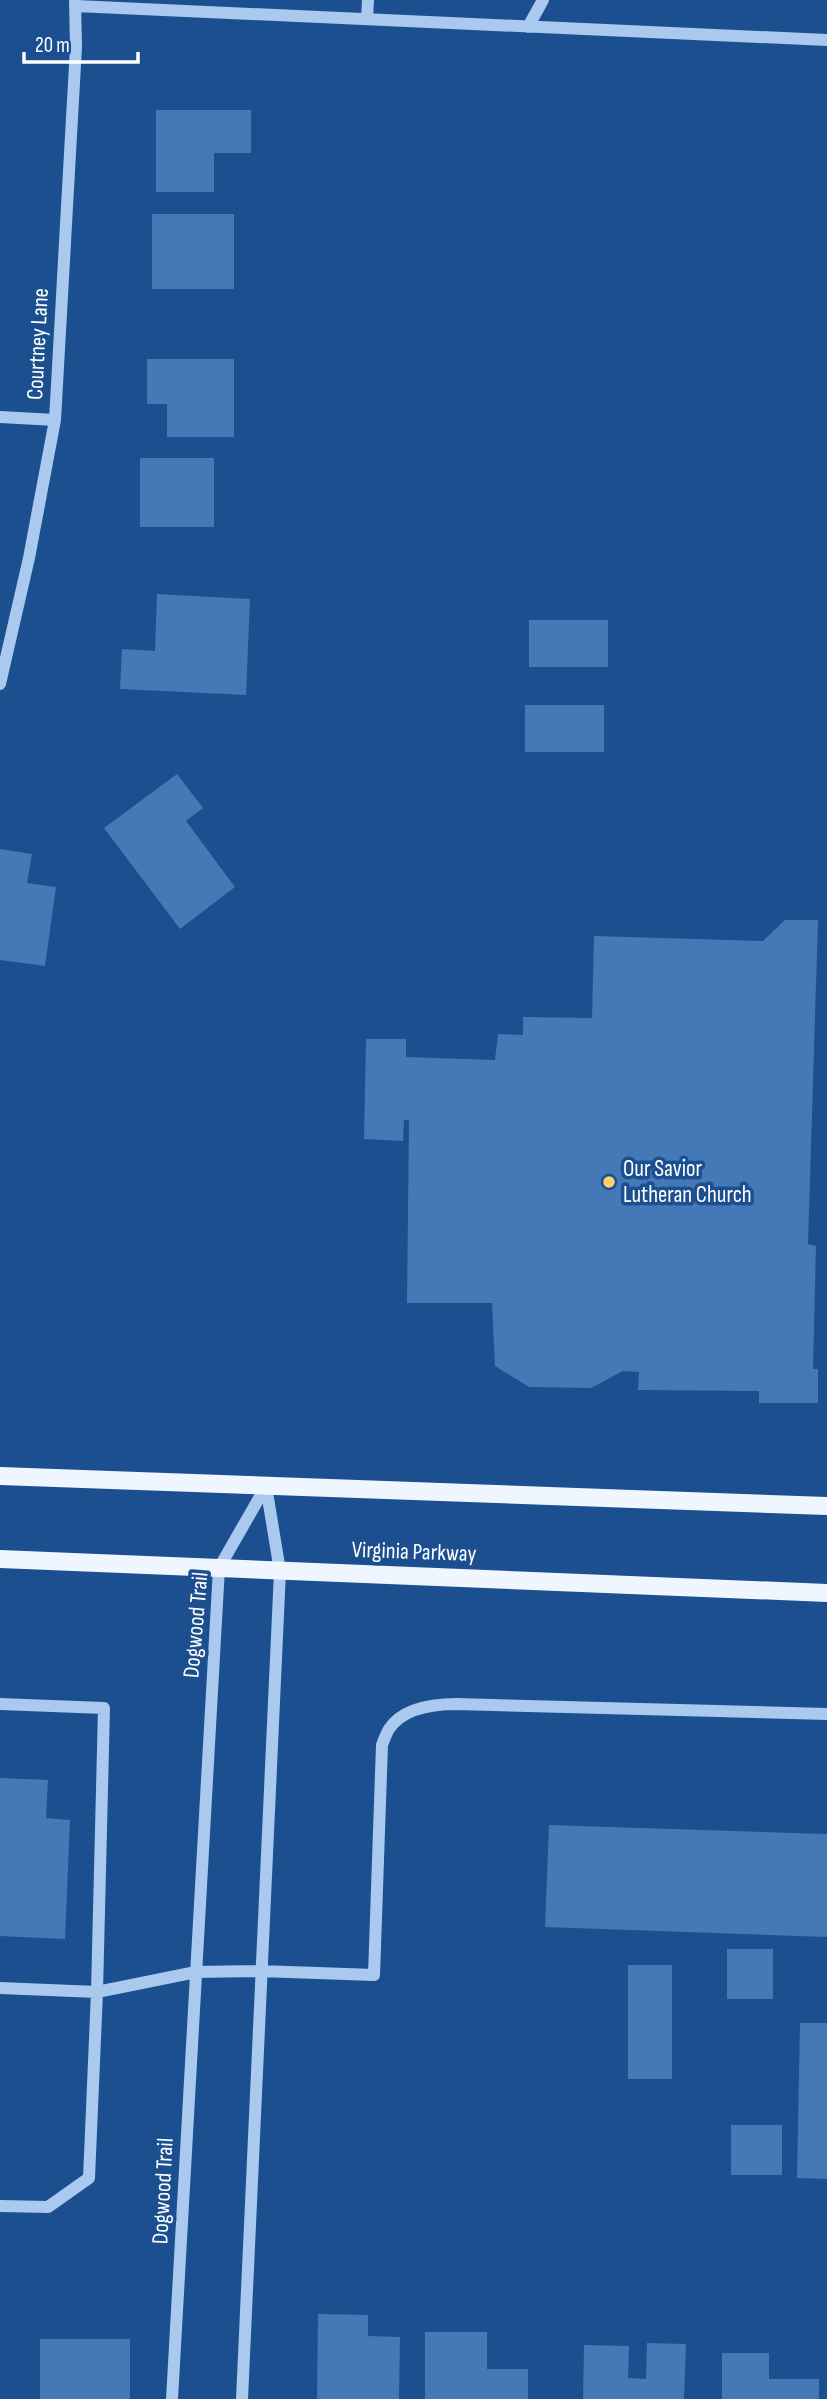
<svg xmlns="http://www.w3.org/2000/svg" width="827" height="2399" font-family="'Sofia Sans Condensed',sans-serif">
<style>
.building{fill:#4478b7}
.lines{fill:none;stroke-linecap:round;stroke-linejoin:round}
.minor{stroke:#a9c9ee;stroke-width:12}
.major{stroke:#f0f6ff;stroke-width:18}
.poi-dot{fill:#ffd166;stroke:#1b4f8f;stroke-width:2.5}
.labels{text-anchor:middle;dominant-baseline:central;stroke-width:7;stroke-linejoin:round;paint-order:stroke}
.street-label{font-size:23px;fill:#fff;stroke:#1b4f8f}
.poi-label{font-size:23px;fill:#fff;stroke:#1b4f8f;text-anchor:start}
</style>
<rect width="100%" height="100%" fill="#1b4f8f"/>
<!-- building -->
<path class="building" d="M 156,110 L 251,110 L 251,153 L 214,153 L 214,192 L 156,192 Z
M 152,214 L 234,214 L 234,289 L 152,289 Z
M 147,359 L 234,359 L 234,437 L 167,437 L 167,404 L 147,404 Z
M 140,458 L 214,458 L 214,527 L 140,527 Z
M 157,594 L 250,599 L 246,695 L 120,689 L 122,649 L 155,651 Z
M 529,620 L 608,620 L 608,667 L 529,667 Z
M 525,705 L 604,705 L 604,752 L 525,752 Z
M 177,774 L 203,808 L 186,821 L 235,887 L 180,929 L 104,828 Z
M 0,849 L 32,854 L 27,883 L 56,887 L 45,966 L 0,960 Z
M 785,920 L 818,920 L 808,1244 L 816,1246 L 813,1369 L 818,1369 L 818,1403 L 759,1403 L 759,1391 L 638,1390 L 639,1372 L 623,1371 L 591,1388 L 529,1387 L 495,1366 L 492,1303 L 407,1303 L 409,1120 L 404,1120 L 403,1141 L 364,1139 L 366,1039 L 406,1039 L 406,1057 L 495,1060 L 498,1034 L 523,1035 L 523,1017 L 592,1018 L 594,936 L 763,941 Z
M 0,1778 L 48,1780 L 46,1818 L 70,1820 L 65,1939 L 0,1936 Z
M 549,1825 L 827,1834 L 827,1937 L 545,1927 Z
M 727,1949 L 773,1949 L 773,1999 L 727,1999 Z
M 628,1965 L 672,1965 L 672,2079 L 628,2079 Z
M 800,2023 L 827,2023 L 827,2179 L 797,2178 Z
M 731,2125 L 782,2125 L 782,2175 L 731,2175 Z
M 318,2314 L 368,2315 L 368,2336 L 400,2337 L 399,2399 L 317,2399 Z
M 425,2332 L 487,2332 L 487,2369 L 528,2369 L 528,2399 L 425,2399 Z
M 40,2339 L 130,2339 L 130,2399 L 40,2399 Z
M 647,2343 L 686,2344 L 684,2399 L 583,2399 L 584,2345 L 629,2346 L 628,2378 L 646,2379 Z
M 722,2353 L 769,2353 L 769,2379 L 819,2379 L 819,2399 L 722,2399 Z"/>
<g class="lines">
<!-- minor -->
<path class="minor" d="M 76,6 L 827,40
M 367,19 L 368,0
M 528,27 L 543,0
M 0,417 L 55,420
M 0,684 L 29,558 L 55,420 L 76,47 L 75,0
M 0,1704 L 104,1708 L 97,1992 L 196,1972 L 260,1971 L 374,1975 L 382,1745 C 384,1740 386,1734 389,1729 C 403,1708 434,1704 457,1704 L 827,1714
M 0,1988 L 97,1992 L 89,2178 L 48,2207 L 0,2206
M 172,2399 L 219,1568 L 266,1486
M 242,2399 L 280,1571 L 266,1486"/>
<!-- major -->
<path class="major" d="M 0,1476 L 827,1506
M 0,1559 L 827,1593"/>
</g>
<!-- markers -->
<circle class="poi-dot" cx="609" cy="1182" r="7"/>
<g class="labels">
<!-- street labels -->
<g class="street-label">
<text transform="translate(38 344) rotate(-87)">Courtney Lane</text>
<text transform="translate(414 1552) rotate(2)">Virginia Parkway</text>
<text transform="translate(196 1625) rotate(-85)">Dogwood Trail</text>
<text transform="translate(163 2191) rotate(-87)">Dogwood Trail</text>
</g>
<!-- poi labels -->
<g class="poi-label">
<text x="623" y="1169">Our Savior<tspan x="623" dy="26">Lutheran Church</tspan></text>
</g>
</g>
<!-- scale -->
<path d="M24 52v10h114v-10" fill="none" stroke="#ffffff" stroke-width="3.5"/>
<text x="35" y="52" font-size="21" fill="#ffffff" stroke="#1b4f8f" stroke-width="5" paint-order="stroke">20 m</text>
</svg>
